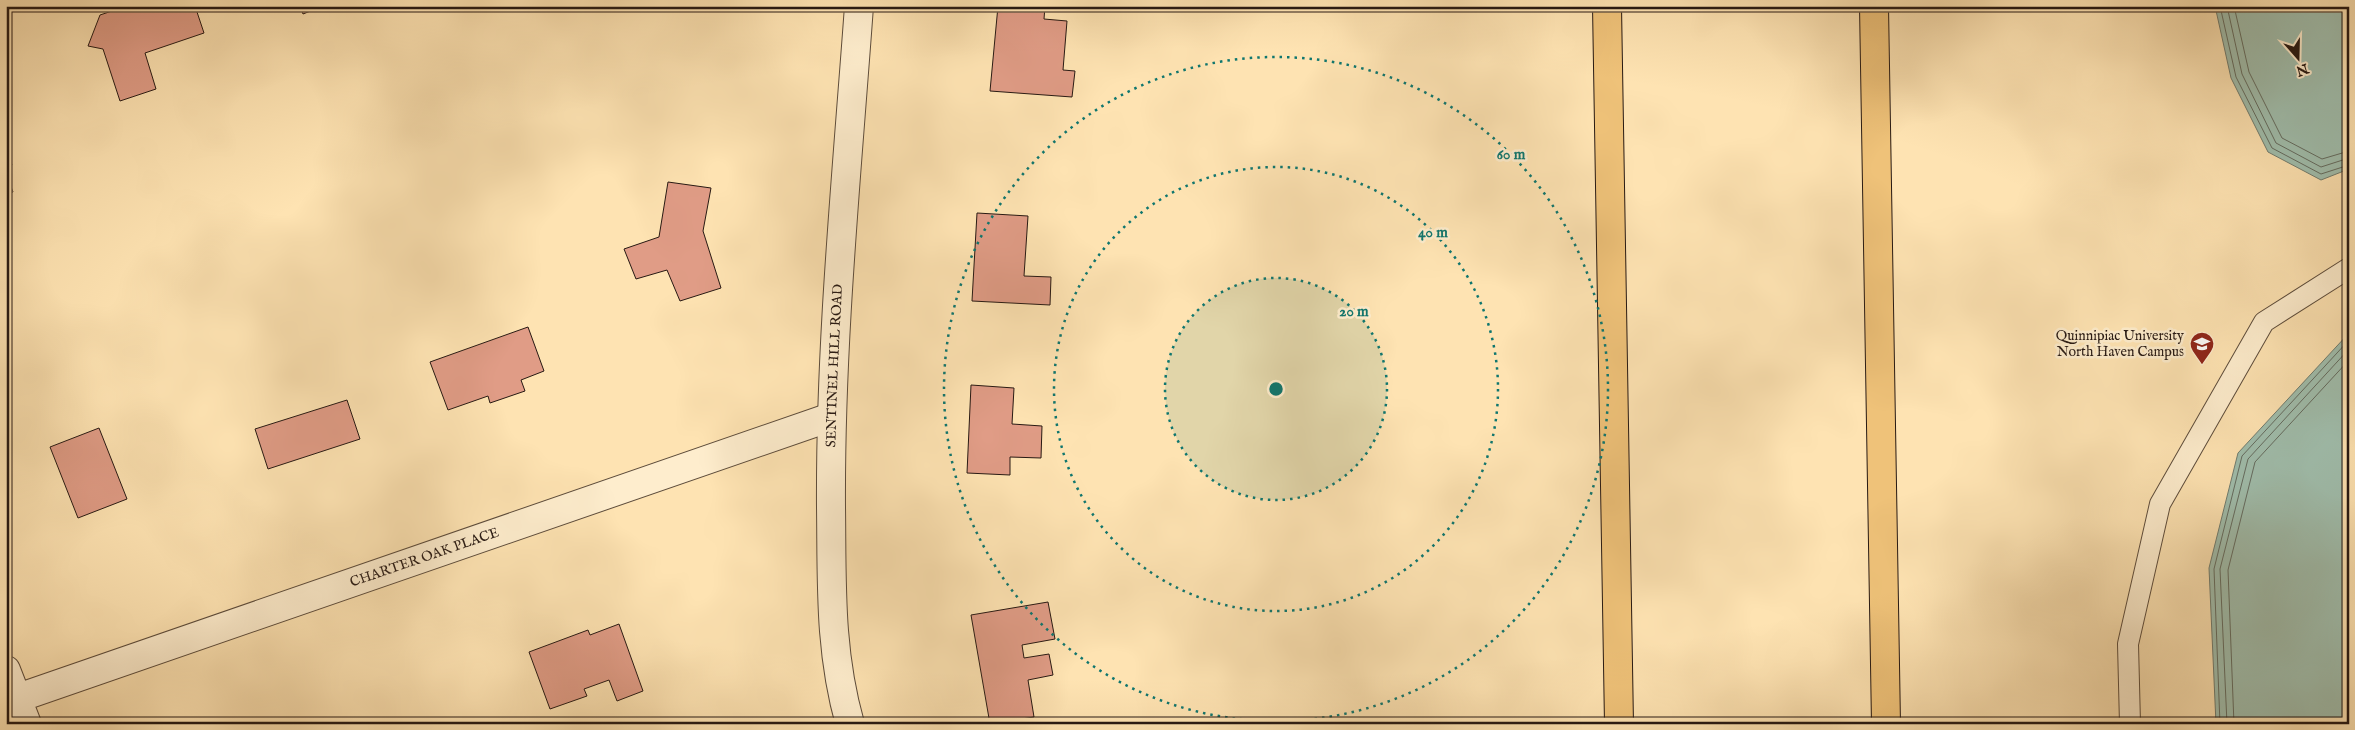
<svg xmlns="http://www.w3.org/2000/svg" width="2355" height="730" font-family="'IM FELL English',serif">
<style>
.water{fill:#a0bead;stroke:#707c6f}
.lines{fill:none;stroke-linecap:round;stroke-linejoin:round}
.shore{stroke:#646c60;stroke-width:1}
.building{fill:#e09c86;stroke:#271913}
.lane-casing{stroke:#5d4c3b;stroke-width:22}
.street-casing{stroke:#5d4c3b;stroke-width:30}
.highway-casing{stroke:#271913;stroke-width:30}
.lane{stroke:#feedcd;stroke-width:20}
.street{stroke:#feedcd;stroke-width:28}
.highway{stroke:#efc279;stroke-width:28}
.ring{fill:none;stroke:#0f766e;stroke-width:2.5;stroke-dasharray:2.5 5}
.labels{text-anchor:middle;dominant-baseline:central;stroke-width:5;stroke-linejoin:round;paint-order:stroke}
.poi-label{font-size:14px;fill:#271913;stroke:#feedcd;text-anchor:end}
.street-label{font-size:14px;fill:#271913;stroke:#feedcd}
.centre{fill:#0f766e;stroke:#feedcd;stroke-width:2.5}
.ring-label{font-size:15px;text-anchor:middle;font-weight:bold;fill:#0f766e;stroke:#feedcd;stroke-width:5;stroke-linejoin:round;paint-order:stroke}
</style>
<rect width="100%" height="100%" fill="#fee3b2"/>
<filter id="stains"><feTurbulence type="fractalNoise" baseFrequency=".004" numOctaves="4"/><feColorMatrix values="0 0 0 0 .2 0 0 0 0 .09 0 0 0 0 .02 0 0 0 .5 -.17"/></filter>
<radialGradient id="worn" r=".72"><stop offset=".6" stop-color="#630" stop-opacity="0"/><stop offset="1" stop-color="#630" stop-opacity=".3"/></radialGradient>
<!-- water -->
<path class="water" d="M 2215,6 L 2349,6 L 2349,169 L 2321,180 L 2268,152 L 2231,78 Z
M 2349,333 L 2349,724 L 2216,724 L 2209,568 L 2238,453 Z"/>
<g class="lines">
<!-- shore -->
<path class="shore" d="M 2220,6 L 2236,77 L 2272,148 L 2321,174 L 2349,165
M 2227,6 L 2242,74 L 2276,143 L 2321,167 L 2349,158
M 2234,6 L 2249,72 L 2282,138 L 2322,159 L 2349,151
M 2220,724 L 2214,569 L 2242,456 L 2349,340
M 2227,724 L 2220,569 L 2248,459 L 2349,349
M 2234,724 L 2228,570 L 2255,462 L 2349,360"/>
</g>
<!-- building -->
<path class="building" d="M 127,6 L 195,6 L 204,33 L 145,53 L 156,89 L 120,101 L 103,49 L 88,46 L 100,15 Z
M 300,6 L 323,6 L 303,14 Z
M 998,6 L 1045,6 L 1044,19 L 1067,21 L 1063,70 L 1075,71 L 1072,97 L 990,91 Z
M 6,151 L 12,165 L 6,167 Z
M 6,174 L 13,192 L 6,195 Z
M 668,182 L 711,188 L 703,231 L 721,288 L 680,301 L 667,270 L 636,279 L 624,249 L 659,237 Z
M 977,213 L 1028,216 L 1024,276 L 1051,277 L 1050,305 L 972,301 Z
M 528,327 L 544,371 L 521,380 L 525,391 L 490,403 L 488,396 L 448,410 L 430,362 Z
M 971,385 L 1014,388 L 1012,424 L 1042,426 L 1041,458 L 1010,457 L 1010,475 L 967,473 Z
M 347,400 L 360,439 L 268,469 L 255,429 Z
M 99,428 L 127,499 L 78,518 L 50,447 Z
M 1048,602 L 1055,639 L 1022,645 L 1024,658 L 1049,654 L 1053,675 L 1028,680 L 1034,717 L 990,724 L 971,615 Z
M 619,624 L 643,691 L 617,701 L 609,680 L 584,689 L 587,696 L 550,709 L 529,652 L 588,630 L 590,635 Z"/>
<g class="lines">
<defs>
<path id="lane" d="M 2130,724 L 2128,644 L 2160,504 L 2264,322 L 2349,268"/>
<g id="street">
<path d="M 6,670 L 27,724"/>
<path id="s1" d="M 18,698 L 831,417"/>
<path id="s2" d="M 850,724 C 829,650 832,582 831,507 C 830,340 847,173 859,6"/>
</g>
<path id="highway" d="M 1607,6 L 1619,724
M 1874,6 L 1886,724"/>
</defs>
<!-- lane casing -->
<use href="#lane" class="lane-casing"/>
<!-- street casing -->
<use href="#street" class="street-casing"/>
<!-- highway casing -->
<use href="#highway" class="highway-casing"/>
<!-- lane -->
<use href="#lane" class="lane"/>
<!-- street -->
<use href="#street" class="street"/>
<!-- highway -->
<use href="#highway" class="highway"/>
</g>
<!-- distance rings -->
<circle cx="1276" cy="389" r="111" fill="#0f766e" fill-opacity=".12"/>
<g class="ring">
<circle cx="1276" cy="389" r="111"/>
<circle cx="1276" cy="389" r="222"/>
<circle cx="1276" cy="389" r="332"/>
</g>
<!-- icons -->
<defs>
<symbol id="university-pin" viewBox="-11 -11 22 30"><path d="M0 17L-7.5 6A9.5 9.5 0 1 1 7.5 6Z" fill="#8f2418" stroke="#feedcd"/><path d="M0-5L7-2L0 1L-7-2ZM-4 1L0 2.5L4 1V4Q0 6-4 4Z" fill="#fff"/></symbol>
</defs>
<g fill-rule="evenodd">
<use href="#university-pin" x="2188" y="330" width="28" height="38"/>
</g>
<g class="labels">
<!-- poi labels -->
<g class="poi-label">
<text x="2184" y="336">Quinnipiac University<tspan x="2184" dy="16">North Haven Campus</tspan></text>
</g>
<!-- street labels -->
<g class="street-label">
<text stroke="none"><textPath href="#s2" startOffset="360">SENTINEL HILL ROAD</textPath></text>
<text stroke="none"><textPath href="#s1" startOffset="430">CHARTER OAK PLACE</textPath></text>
</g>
</g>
<circle cx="1276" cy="389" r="8" class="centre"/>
<g class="ring-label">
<text x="1511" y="159">60 m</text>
<text x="1433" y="237">40 m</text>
<text x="1354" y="316">20 m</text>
</g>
<!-- margin -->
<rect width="2355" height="730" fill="none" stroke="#fee3b2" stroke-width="25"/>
<rect x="8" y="8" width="2340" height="715" fill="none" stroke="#271913" stroke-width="2.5"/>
<rect x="12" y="12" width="2330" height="705" fill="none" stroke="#271913"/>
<!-- north arrow -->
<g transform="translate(2298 58) rotate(160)" stroke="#feedcd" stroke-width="4" paint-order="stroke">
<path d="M0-4L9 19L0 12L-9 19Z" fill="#271913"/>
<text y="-8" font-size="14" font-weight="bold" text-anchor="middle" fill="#271913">N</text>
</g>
<rect width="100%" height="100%" filter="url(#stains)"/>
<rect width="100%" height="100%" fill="url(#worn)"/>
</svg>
